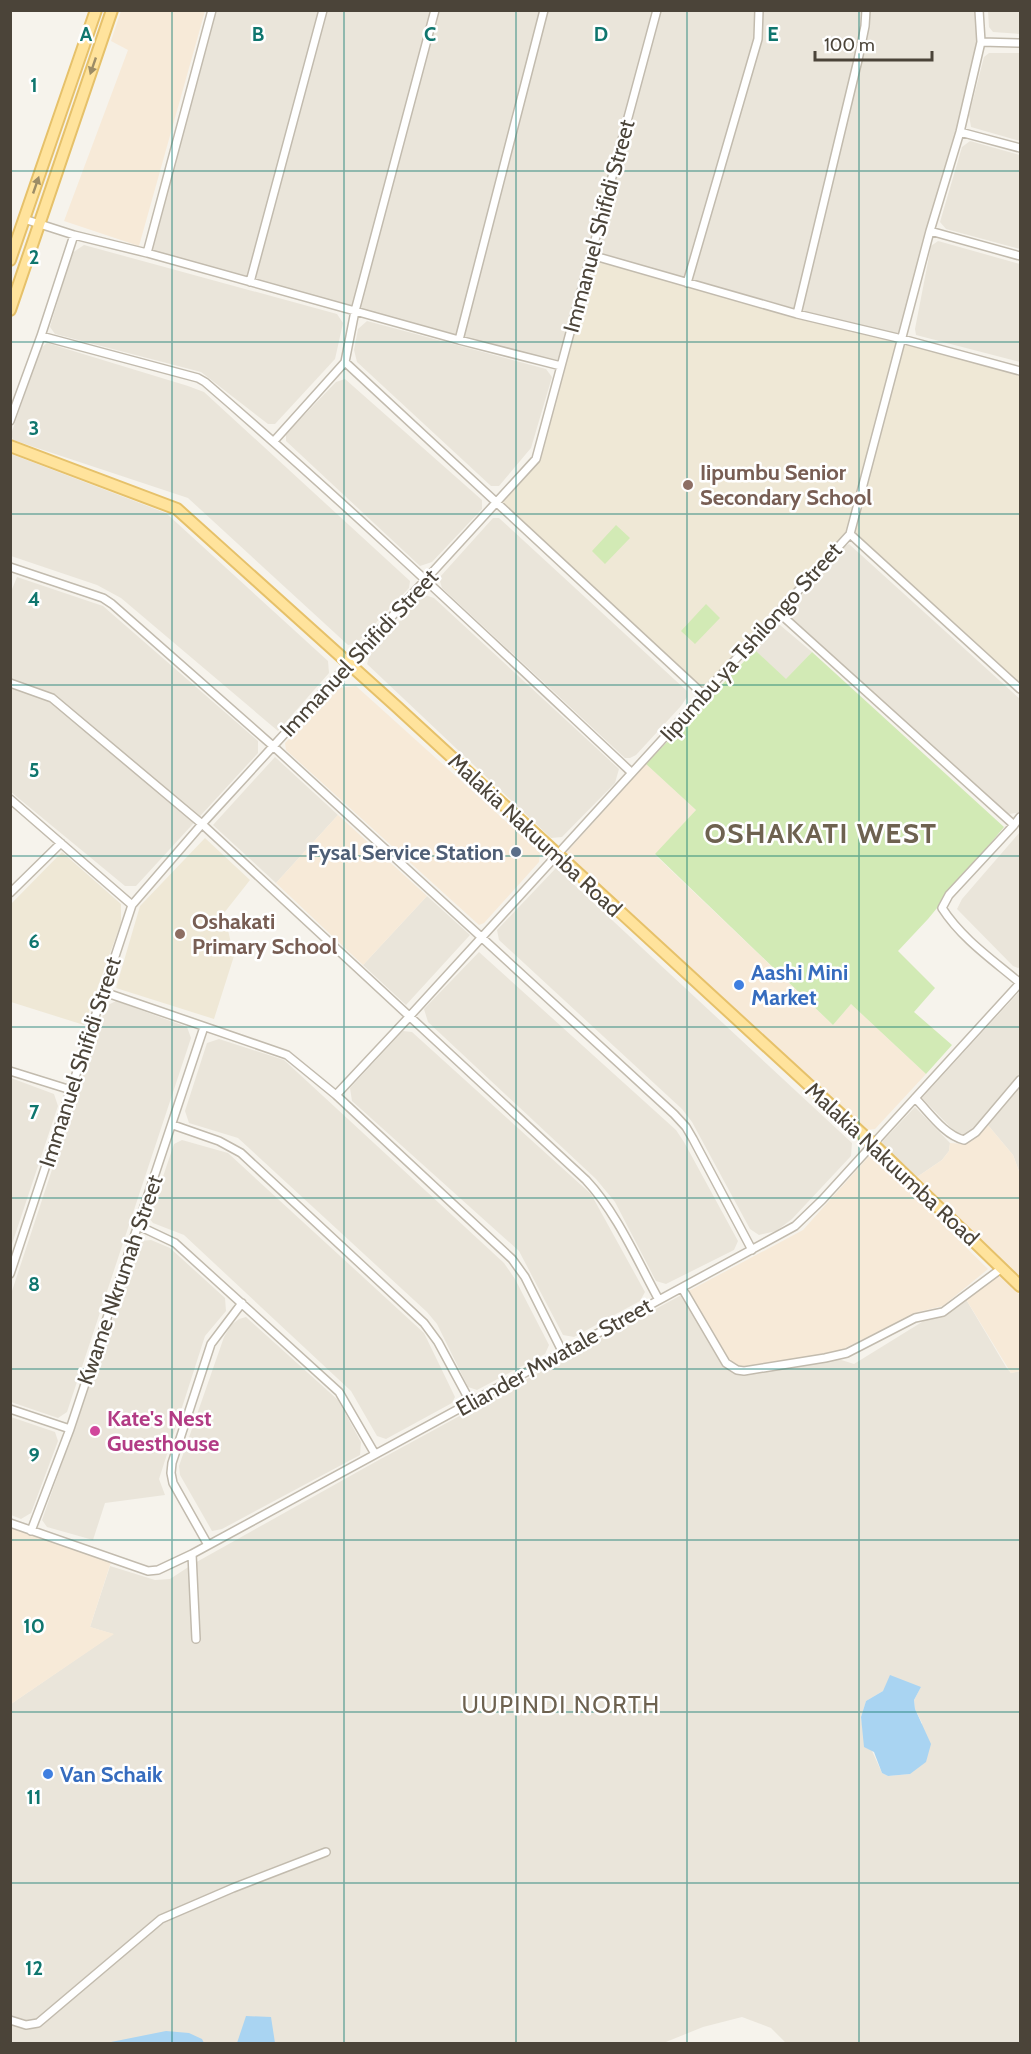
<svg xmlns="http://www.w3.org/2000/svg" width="1031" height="2054" font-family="Cabin,sans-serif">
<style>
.residential{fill:#eae5da;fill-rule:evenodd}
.commercial{fill:#f7ead8}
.education{fill:#efe8d6}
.green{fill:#d2eab5}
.water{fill:#a9d4f2}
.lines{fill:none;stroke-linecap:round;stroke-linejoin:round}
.street-casing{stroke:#c2bbae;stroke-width:10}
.primary-casing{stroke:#e6c16a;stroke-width:14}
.street{stroke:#fff;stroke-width:7}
.primary{stroke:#ffe39c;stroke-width:10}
.oneway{fill:#9c8c66}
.grid{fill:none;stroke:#0f766e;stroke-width:1.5;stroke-opacity:0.55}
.education-dot{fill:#8d6e63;stroke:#fff;stroke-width:2}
.service-dot{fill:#5c6f8a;stroke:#fff;stroke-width:2}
.shop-dot{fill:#3f7fe0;stroke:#fff;stroke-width:2}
.hotel-dot{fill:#d1479c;stroke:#fff;stroke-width:2}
.labels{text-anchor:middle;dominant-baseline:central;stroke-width:5;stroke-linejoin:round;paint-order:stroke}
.street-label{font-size:22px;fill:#4b4439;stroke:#fff}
.education-label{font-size:22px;font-weight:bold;fill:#785e54;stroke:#fff;text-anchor:start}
.service-label{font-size:22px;font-weight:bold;fill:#4e5e75;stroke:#fff;text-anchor:end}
.shop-label{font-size:22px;font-weight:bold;fill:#366cbe;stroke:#fff;text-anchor:start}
.hotel-label{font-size:22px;font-weight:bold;fill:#b23c85;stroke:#fff;text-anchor:start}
.neighbourhood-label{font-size:24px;letter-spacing:1.5px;fill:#6e6250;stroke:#fff}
.district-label{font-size:28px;font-weight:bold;letter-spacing:1.5px;fill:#6e6250;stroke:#fff}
.grid-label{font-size:20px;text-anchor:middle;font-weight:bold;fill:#0f766e;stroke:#fff;stroke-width:5;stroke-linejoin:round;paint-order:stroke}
</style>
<rect width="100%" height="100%" fill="#f6f3ec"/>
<!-- residential -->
<path class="residential" d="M 212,11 L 979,11 L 981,42 L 902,339 L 561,366 L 147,253 Z
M 988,11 L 1020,11 L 1020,34 L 993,32 L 989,27 Z
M 989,53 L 1020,53 L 1020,141 L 971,127 L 969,115 L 984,57 Z
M 970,141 L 1020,155 L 1020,249 L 946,229 L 940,222 L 962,147 Z
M 938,241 L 1020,264 L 1020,362 L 916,335 L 915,329 L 931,246 Z
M 84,245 L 337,314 L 343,323 L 335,359 L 275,424 L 268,424 L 201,372 L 55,334 L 50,327 L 72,253 Z
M 367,321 L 546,369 L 552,377 L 531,448 L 499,486 L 491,486 L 357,362 L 354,350 L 358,329 Z
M 47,343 L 188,386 L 204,392 L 410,581 L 409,588 L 357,643 L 348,645 L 188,498 L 13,440 L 11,434 L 41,348 Z
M 345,379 L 482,500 L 482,509 L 432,562 L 420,566 L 286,441 L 286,434 L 336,382 Z
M 11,454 L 166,513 L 328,661 L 329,673 L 278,731 L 121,598 L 97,585 L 11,556 Z
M 493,518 L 499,518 L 687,691 L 687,697 L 681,706 L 636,755 L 630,758 L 625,758 L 442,588 L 439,578 Z
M 849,544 L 1020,699 L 1020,811 L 1017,813 L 1008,814 L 789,616 L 793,605 L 845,546 Z
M 17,577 L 103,606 L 258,741 L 258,753 L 136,886 L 125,886 L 11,792 L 10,594 Z
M 425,595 L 434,598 L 619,769 L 615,783 L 562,837 L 551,838 L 367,664 L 370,654 L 421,597 Z
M 780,625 L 812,652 L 786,680 L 755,650 L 776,626 Z
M 275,757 L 338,815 L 276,883 L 213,825 Z
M 1020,832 L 1020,967 L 1018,968 L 1013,966 L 957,909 L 962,899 Z
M 556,868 L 852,1143 L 851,1156 L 792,1219 L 776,1231 L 759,1235 L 750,1229 L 692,1122 L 682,1109 L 499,940 L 497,930 Z
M 427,896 L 470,935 L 406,1005 L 363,965 Z
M 479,952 L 676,1130 L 684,1142 L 738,1241 L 734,1250 L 666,1284 L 656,1281 L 615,1202 L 596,1179 L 428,1022 L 424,1009 Z
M 1020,991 L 1020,1074 L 973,1130 L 963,1136 L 953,1130 L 922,1098 Z
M 116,1001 L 187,1027 L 191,1038 L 67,1412 L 58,1418 L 11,1402 L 11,1294 L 106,1006 Z
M 403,1031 L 412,1032 L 591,1194 L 645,1292 L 640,1301 L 574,1337 L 563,1335 L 519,1251 L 352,1101 L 350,1088 Z
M 219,1039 L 284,1060 L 504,1263 L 515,1279 L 549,1345 L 545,1354 L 477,1390 L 468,1387 L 437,1324 L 427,1312 L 238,1138 L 189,1123 L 185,1111 L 207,1043 Z
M 11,1078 L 54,1094 L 58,1106 L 11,1247 Z
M 1020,1085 L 1020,1174 L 1013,1155 L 987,1124 Z
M 915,1107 L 950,1143 L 949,1151 L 942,1160 L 917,1177 L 884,1148 L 882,1142 Z
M 182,1140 L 228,1153 L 424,1333 L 455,1397 L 452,1403 L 386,1439 L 377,1436 L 351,1391 L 184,1235 L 153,1223 L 149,1218 L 174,1144 Z
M 151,1240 L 170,1248 L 225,1298 L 226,1311 L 205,1336 L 159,1479 L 165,1495 L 105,1503 L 93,1540 L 47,1527 L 42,1520 L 140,1241 Z
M 685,1293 L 832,1357 L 854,1364 L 964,1296 L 1006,1367 L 1011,1373 L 1020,1371 L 1020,2043 L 786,2043 L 771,2028 L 742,2017 L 703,2027 L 661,2044 L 11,2044 L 11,1704 L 113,1634 L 90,1627 L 110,1566 L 155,1580 L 170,1579 L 193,1564 L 377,1461 ZM 921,1687 L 914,1700 L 915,1709 L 922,1723 L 910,1774 L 888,1776 L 882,1773 L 863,1731 L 861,1717 L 866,1701 L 883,1691 Z
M 246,1317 L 338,1400 L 361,1442 L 360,1455 L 222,1529 L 212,1531 L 180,1475 L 179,1466 L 224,1337 L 231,1325 L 239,1319 Z
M 11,1417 L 55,1432 L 58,1441 L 31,1513 L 21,1519 L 11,1515 Z"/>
<!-- commercial -->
<path class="commercial" d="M 121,11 L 205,11 L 139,246 L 64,221 L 128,50 L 111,41 Z
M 356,686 L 540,852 L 539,862 L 484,923 L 479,925 L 286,750 L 285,743 L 339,688 Z
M 646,764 L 696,810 L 655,855 L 833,1025 L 851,1004 L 926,1074 L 875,1129 L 867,1130 L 564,855 Z
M 338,815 L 427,896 L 363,965 L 276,883 Z
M 987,1124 L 1013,1155 L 1020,1174 L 1020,1274 L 1017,1275 L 917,1177 L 942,1160 L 949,1151 L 950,1143 L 963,1144 L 972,1141 Z
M 871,1154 L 988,1269 L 943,1306 L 918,1312 L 825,1358 L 744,1371 L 731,1367 L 685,1293 L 803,1230 Z
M 996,1272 L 1020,1295 L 1020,1371 L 1011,1373 L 964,1296 Z
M 11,1523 L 112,1559 L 90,1627 L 114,1634 L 11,1704 Z"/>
<!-- education -->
<path class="education" d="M 591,255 L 1020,371 L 1020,689 L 850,534 L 703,694 L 496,504 L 532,465 Z
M 205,838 L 250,880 L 224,913 L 234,956 L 214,1019 L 116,988 L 140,906 Z
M 62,852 L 121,904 L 121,923 L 84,1025 L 11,1002 L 11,904 Z"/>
<!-- green -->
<path class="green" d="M 616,525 L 630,538 L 605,564 L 592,551 Z
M 706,604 L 720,618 L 695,644 L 681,631 Z
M 755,650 L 786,679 L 812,652 L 1004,827 L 928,919 L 898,951 L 935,988 L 914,1012 L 952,1045 L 926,1074 L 851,1004 L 833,1025 L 655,854 L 696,810 L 646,764 Z"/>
<!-- water -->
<path class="water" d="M 890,1675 L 921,1687 L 914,1700 L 915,1709 L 931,1744 L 926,1762 L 910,1774 L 888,1776 L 882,1773 L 874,1752 L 864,1747 L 861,1717 L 866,1701 L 883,1691 Z
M 246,2016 L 271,2017 L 275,2043 L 237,2043 Z
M 166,2031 L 189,2033 L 202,2039 L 204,2043 L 106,2043 Z"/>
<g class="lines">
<defs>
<path id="street" d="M 435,10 L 355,311 L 345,362 L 703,694
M 981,42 L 1020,43
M 960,132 L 1020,148
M 24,219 L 74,235 L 147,253 L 459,340 L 561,366
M 930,231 L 1020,256
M 147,253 L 212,10
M 591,255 L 797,314 L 902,339 L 1020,371
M 250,282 L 323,10
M 687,283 L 758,39 L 759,10
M 797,314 L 858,60 L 865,26 L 866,10
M 41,336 L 74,235
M 459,340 L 544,10
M 10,421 L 41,336 L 198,378 L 205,382 C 351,508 491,641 631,772
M 274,441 L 345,362
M 850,534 L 1020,689
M 10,567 L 103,598 L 112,604 L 273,746 L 674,1114 L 686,1127 L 693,1139 L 752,1250
M 778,612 L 1014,825 L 1020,817
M 10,683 L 52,698 L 202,824 L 586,1180 C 617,1213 637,1260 659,1300
M 10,799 L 132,905
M 1014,825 L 949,895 L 942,908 C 962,939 993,960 1020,983
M 10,893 L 61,843
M 104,992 L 287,1055 L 336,1095 L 512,1259 L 525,1277 L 563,1353
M 10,1071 L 71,1090
M 336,1095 L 409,1017 L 850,534 L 930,231 L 960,132 L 981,42 L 979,10
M 915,1098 C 929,1112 944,1135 964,1140 L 976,1132 L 1020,1080
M 173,1125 L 219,1141 L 241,1153 L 424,1323 L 438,1342 L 471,1403
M 139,1226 L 175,1243 L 339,1392 L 375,1454
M 10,1274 L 132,905 L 202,824 L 536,459 L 657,10
M 682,1288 L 726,1363 L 737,1370 L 744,1371 L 825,1358 L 847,1353 L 915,1318 L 943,1312 L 1002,1268
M 10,1409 L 70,1429
M 10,1523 L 148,1571 L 158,1570 L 192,1554 L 795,1226 L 822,1200 L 1020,983
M 31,1531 L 70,1429 L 204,1027
M 208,1545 L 173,1483 L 171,1473 L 172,1463 L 211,1344 L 242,1303
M 192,1554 L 196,1639
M 10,2020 L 26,2025 L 38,2023 L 161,1919 L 233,1888 L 326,1852"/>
<path id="primary" d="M 10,260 L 96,10
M 10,310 L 112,10
M 10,446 L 177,509 L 396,706 L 873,1144 L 1020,1286"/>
</defs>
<!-- street casing -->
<use href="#street" class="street-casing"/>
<!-- primary casing -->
<use href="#primary" class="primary-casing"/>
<!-- street -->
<use href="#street" class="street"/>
<!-- primary -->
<use href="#primary" class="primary"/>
</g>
<!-- one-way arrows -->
<defs><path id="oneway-solid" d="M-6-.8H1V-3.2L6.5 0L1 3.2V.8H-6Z" transform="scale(1.5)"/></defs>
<g class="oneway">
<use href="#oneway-solid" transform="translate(93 66) rotate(109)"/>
<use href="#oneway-solid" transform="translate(36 185) rotate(-71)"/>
</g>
<!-- grid -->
<path class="grid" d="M 172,10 L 172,2044M 344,10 L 344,2044M 516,10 L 516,2044M 687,10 L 687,2044M 859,10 L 859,2044M 10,171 L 1020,171M 10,342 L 1020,342M 10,514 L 1020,514M 10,685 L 1020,685M 10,856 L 1020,856M 10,1027 L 1020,1027M 10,1198 L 1020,1198M 10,1369 L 1020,1369M 10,1540 L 1020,1540M 10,1712 L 1020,1712M 10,1883 L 1020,1883"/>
<!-- markers -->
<g class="education-dot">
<circle cx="688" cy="485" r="6"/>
<circle cx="180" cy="934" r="6"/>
</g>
<circle class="service-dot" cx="516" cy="852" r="6"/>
<g class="shop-dot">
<circle cx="739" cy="985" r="6"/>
<circle cx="48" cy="1774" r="6"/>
</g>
<circle class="hotel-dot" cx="95" cy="1431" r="6"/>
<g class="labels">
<!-- street labels -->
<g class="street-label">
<text transform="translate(599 226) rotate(-75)">Immanuel Shifidi Street</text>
<text transform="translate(751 642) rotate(-48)">Iipumbu ya Tshilongo Street</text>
<text transform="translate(359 653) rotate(-47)">Immanuel Shifidi Street</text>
<text transform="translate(535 835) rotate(43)">Malakia Nakuumba Road</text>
<text transform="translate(80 1062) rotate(-72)">Immanuel Shifidi Street</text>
<text transform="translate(892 1164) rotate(43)">Malakia Nakuumba Road</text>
<text transform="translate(120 1280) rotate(-71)">Kwame Nkrumah Street</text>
<text transform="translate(554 1357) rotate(-29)">Eliander Mwatale Street</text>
</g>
<!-- education labels -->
<g class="education-label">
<text x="700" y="472">Iipumbu Senior<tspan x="700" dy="25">Secondary School</tspan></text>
<text x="192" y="921">Oshakati<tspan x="192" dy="25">Primary School</tspan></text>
</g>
<!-- service labels -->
<g class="service-label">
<text x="504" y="852">Fysal Service Station</text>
</g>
<!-- shop labels -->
<g class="shop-label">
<text x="751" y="972">Aashi Mini<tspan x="751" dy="25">Market</tspan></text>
<text x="60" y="1774">Van Schaik</text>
</g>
<!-- hotel labels -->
<g class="hotel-label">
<text x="107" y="1418">Kate's Nest<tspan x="107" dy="25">Guesthouse</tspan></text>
</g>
<!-- neighbourhood labels -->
<g class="neighbourhood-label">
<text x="561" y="1704">UUPINDI NORTH</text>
</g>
<!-- district labels -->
<g class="district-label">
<text x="821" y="833">OSHAKATI WEST</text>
</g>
</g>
<g class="grid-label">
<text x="86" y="41">A</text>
<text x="258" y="41">B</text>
<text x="430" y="41">C</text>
<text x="601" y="41">D</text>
<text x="773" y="41">E</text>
<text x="34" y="92">1</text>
<text x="34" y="264">2</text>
<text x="34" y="435">3</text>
<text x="34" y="606">4</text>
<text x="34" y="777">5</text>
<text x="34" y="948">6</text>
<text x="34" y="1119">7</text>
<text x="34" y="1291">8</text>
<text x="34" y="1462">9</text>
<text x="34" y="1633">10</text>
<text x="34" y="1804">11</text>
<text x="34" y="1975">12</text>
</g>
<!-- border -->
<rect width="1031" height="2054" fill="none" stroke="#4b4439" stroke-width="24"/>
<!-- scale -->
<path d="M815 51v9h117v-9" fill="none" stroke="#4b4439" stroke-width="3"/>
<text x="824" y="51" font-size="18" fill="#4b4439" stroke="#ffffff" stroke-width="4.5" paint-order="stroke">100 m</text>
</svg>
